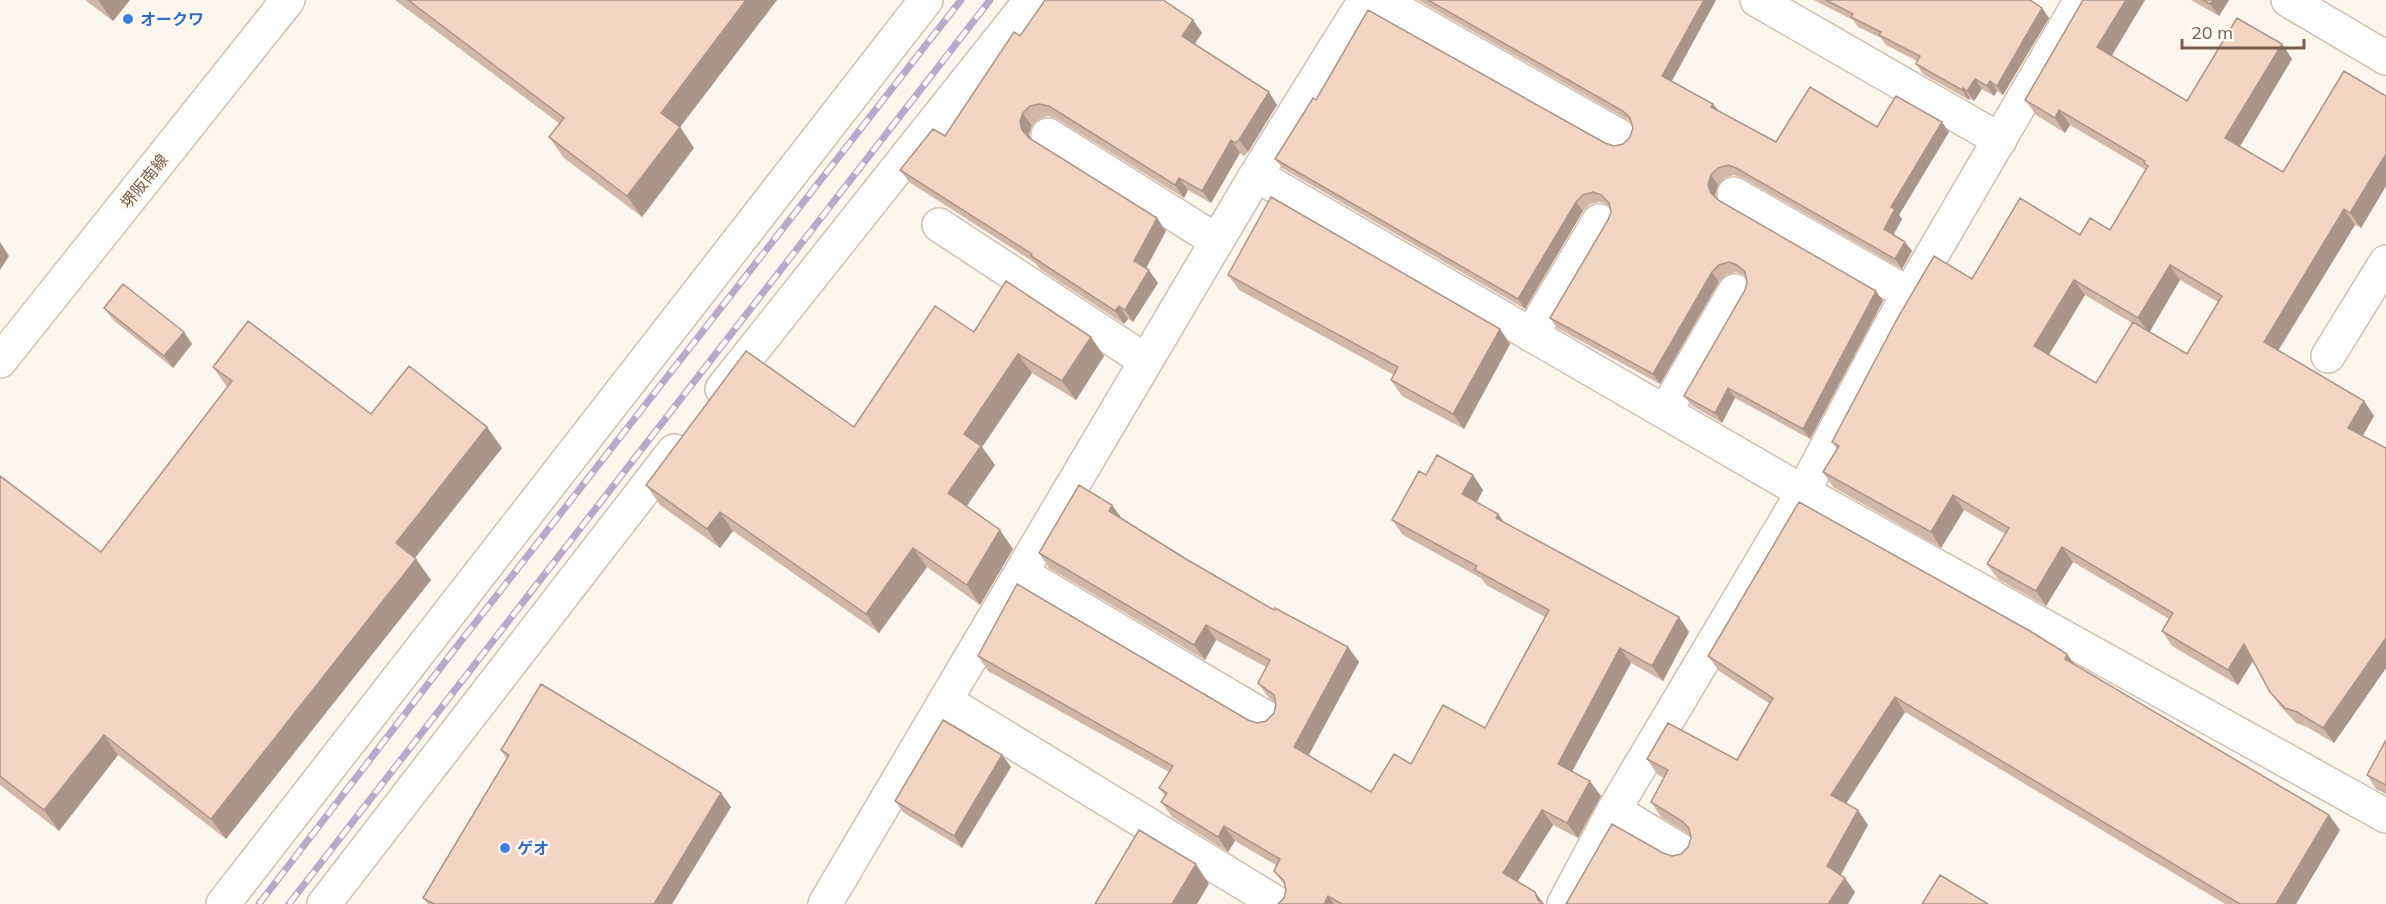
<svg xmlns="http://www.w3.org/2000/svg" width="2386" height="904" font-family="Mulish,'Noto Sans JP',sans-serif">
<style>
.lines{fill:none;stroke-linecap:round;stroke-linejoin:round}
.street-casing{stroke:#d1beb0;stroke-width:36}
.secondary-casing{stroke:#d6c0b0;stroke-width:36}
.street{stroke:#fff;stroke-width:33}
.secondary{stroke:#fff;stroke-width:33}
.rail-casing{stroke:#b9a8c9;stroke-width:7}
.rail{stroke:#fffaf3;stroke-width:4.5;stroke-dasharray:14;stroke-linecap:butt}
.wall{fill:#d1b7a8;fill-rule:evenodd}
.shaded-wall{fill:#aa9588}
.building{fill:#f3d5c3;stroke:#aa9588;stroke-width:1.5;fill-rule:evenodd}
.shop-dot{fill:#3f7fe0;stroke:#fffaf3;stroke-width:2}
.labels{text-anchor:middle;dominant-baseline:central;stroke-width:5;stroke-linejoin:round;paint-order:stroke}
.shop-label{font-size:16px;font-weight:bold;fill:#366cbe;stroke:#fffaf3;text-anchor:start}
.street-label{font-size:16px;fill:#7a5c4d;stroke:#fffaf3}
</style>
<rect width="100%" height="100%" fill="#fdf6ec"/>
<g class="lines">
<defs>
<path id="street" d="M 1380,0 L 1621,137
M 1757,0 L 2000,140
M 2288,0 L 2386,58
M 1048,135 L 1217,241
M 1256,175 L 1803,492 L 2386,816
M 1734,194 L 1909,294
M 939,225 L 1146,361
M 1531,335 L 1599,221
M 2328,356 L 2386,262
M 722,389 L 1031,0
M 1665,412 L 1735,291
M 1021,573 L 1268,719
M 946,701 L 1278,904
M 1614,810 L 1683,852
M 223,904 L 926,0
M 324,904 L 674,451
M 825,904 L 1256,175 L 1365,0
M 1564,904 L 1614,810 L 1803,492 L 1891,325 L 2081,0"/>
<path id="secondary" d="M 0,361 L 288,0"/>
</defs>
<!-- street casing -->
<use href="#street" class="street-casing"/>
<!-- secondary casing -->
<use href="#secondary" class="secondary-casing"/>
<!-- street -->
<use href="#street" class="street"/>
<!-- secondary -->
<use href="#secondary" class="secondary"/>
<defs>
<path id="rail" d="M 259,904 L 451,654 L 961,0
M 289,904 L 990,0"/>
</defs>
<!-- rail casing -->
<use href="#rail" class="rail-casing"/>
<!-- rail -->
<use href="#rail" class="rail"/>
</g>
<!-- wall -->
<path class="wall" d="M 85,0 L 130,0 L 113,21 Z
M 395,0 L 777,0 L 680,127 L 694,148 L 642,217 L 564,158 L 549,137 L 560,124 Z
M 1418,0 L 1716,0 L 1672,81 L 1713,104 L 1719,111 L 1776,142 L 1877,127 L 1949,132 L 1899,215 L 1902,219 L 1894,234 L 1905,242 L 1912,251 L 1902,269 L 1743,178 L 1734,175 L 1725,178 L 1718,185 L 1715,195 L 1718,200 L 1883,301 L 1810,439 L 1735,398 L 1722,423 L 1691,405 L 1684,396 L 1745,290 L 1747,282 L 1745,276 L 1744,275 L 1736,272 L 1726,275 L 1719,282 L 1660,384 L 1557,328 L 1550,318 L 1608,220 L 1611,212 L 1609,206 L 1608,205 L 1600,202 L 1590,204 L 1583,211 L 1525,309 L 1282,168 L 1275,159 L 1316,100 L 1605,143 L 1614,146 L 1623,144 L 1630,137 L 1633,128 L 1630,121 Z
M 1814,0 L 2030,0 L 2042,8 L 2049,18 L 2003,95 L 1997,91 L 1994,96 L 1982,89 L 1974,101 L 1970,98 L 1969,100 L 1923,74 L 1916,64 L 1917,61 L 1886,45 L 1881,38 L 1858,27 L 1853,20 Z
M 2083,0 L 2145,0 L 2111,56 L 2187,101 L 2282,44 L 2292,59 L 2240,146 L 2283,172 L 2386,96 L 2386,186 L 2361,228 L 2355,225 L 2278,351 L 2364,401 L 2374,416 L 2363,436 L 2386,448 L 2386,668 L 2334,743 L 2307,727 L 2296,723 L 2281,707 L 2270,692 L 2253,661 L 2238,685 L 2172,646 L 2162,631 L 2169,619 L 2073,562 L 2046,606 L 1998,579 L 1987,564 L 2005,534 L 1964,510 L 1941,548 L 1833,487 L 1823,472 L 1837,449 L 1832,442 L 1972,279 L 2080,235 L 2110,230 L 2146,170 L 2070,125 L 2065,133 L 2036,115 L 2025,100 ZM 2180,280 L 2218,302 L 2187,354 L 2149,332 ZM 2085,295 L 2132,323 L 2096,383 L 2049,355 Z
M 2191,0 L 2229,0 L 2219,16 Z
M 1193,20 L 1202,33 L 1195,44 L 1269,92 L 1277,105 L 1248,152 L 1244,156 L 1240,153 L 1211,203 L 1188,190 L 1184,198 L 1057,119 L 1048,116 L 1039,119 L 1032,126 L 1029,134 L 1030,139 L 1166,231 L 1146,268 L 1158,283 L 1133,322 L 1128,319 L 1124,324 L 1040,269 L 1035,263 L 909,182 L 900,170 L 945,136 L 1020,36 Z
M 1228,275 L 1500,329 L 1510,344 L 1464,429 L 1402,396 L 1391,380 L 1394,375 L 1239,290 Z
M 104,308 L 184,332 L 192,344 L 173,368 L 113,320 Z
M 974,332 L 1091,337 L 1104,356 L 1076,400 L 1032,373 L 982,447 L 995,465 L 966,506 L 1013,549 L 980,605 L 927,567 L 879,633 L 733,531 L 720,548 L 660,505 L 646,485 L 854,427 Z
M 213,367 L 371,414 L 502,448 L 415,558 L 431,580 L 226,839 L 118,755 L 59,831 L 0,785 L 0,476 L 101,552 L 227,387 Z
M 1426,475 L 1473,475 L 1483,490 L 1477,502 L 1498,514 L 1504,522 L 1679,617 L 1689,632 L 1663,681 L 1631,663 L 1572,771 L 1601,796 L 1578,838 L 1553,825 L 1518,881 L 1544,904 L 1278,904 L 1284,898 L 1286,890 L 1286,887 L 1274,871 L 1276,865 L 1235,841 L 1228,852 L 1172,817 L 1161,802 L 1165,796 L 1159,788 L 1169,772 L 988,671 L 978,656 L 1257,723 L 1266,721 L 1274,713 L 1276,704 L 1269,698 L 1258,683 L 1266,667 L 1216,640 L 1205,660 L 1049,568 L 1039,553 L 1122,518 L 1186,559 L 1274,610 L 1348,647 L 1359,662 L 1308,755 L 1371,792 L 1411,764 L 1485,728 L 1545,617 L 1486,585 L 1481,578 L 1403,535 L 1392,520 Z
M 2067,654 L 2074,664 L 2329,815 L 2340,830 L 2296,904 L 2225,904 L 1905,712 L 1846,803 L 1868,825 L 1841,875 L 1855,892 L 1848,904 L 1566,904 L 1663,853 L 1672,856 L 1681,854 L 1688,847 L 1691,838 L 1690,835 L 1661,817 L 1651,802 L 1664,778 L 1657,774 L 1647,759 L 1737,760 L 1770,704 L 1719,671 L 1708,656 Z
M 2386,740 L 2386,794 L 2376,789 L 2367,775 Z
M 501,750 L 731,807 L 672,904 L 428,904 L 423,898 L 507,759 Z
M 1002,755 L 1011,767 L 962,848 L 904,813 L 895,801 Z"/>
<!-- shaded-wall -->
<path class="shaded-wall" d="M 98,0 L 130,0 L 113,21 Z
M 746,0 L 777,0 L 680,127 L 694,148 L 642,217 L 627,196 L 661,113 Z
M 1704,0 L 1716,0 L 1669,86 L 1662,76 Z
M 2126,0 L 2145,0 L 2108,62 L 2097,47 Z
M 2213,0 L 2229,0 L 2219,16 L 2210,4 Z
M 2042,8 L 2049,18 L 2003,95 L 1997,86 Z
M 1193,20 L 1202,33 L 1191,48 L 1182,36 Z
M 2282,44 L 2292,59 L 2236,153 L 2225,138 Z
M 1975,79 L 1982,89 L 1974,101 L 1967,91 Z
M 1990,81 L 1997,91 L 1994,96 L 1987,86 Z
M 1963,88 L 1970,98 L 1969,100 L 1962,90 Z
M 1269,92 L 1277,105 L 1248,152 L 1239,140 Z
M 1713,104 L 1720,113 L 1711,107 Z
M 2059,110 L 2070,125 L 2065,133 L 2055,118 Z
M 1023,113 L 1032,126 L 1029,134 L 1031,143 L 1022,130 L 1020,121 Z
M 1942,122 L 1949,132 L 1899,215 L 1902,219 L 1891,239 L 1884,229 L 1891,207 Z
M 1231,140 L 1240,153 L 1211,203 L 1202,191 Z
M 2386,154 L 2386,186 L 2361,228 L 2350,213 Z
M 1711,175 L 1718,185 L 1715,195 L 1718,203 L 1711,193 L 1708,185 Z
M 1179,178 L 1188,190 L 1184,198 L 1175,185 Z
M 1576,202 L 1583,211 L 1525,309 L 1518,299 Z
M 2344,209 L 2355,225 L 2274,357 L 2264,342 Z
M 1157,218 L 1166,231 L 1143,274 L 1134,261 Z
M 0,242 L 9,256 L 0,270 Z
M 1905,242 L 1912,251 L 1902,269 L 1895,259 Z
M 2170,265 L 2180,280 L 2149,333 L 2138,318 Z
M 1149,270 L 1158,283 L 1133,322 L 1125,310 Z
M 1712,272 L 1719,282 L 1660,384 L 1653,374 Z
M 2074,280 L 2085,295 L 2045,361 L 2034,346 Z
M 1876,291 L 1883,301 L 1810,439 L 1803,429 Z
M 1119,306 L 1128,319 L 1124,324 L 1115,311 Z
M 1500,329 L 1510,344 L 1464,429 L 1453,414 Z
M 184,332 L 192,344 L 173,368 L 164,356 Z
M 1091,337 L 1104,356 L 1076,400 L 1062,381 Z
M 1018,354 L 1032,373 L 982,447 L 995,465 L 962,513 L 948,493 L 964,434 Z
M 1728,388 L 1735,398 L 1722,423 L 1715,413 Z
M 2364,401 L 2374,416 L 2358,443 L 2348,428 Z
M 487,427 L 502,448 L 410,564 L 396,543 Z
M 1473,475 L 1483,490 L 1473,509 L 1462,494 Z
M 1953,495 L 1964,510 L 1941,548 L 1931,532 Z
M 1112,505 L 1123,520 L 1109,511 Z
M 720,512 L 733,531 L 720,548 L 707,529 Z
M 1498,514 L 1508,528 L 1496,518 Z
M 1000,530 L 1013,549 L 980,605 L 967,585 Z
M 2062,547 L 2073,562 L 2046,606 L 2036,591 Z
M 913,548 L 927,567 L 879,633 L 866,614 Z
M 416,559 L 431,580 L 226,839 L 211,819 Z
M 1679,617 L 1689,632 L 1663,681 L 1652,666 Z
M 1206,625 L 1216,640 L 1205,660 L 1194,645 Z
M 2386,638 L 2386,668 L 2334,743 L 2323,728 Z
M 2244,644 L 2254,659 L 2238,685 L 2228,670 Z
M 1348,647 L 1359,662 L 1305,762 L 1294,747 Z
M 1620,648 L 1631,663 L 1568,779 L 1558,764 Z
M 2067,654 L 2078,669 L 2065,659 Z
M 1895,697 L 1905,712 L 1842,810 L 1831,795 Z
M 104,735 L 118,755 L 59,831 L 44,810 Z
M 1002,755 L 1011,767 L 962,848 L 954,836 Z
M 1590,781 L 1601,796 L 1578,838 L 1567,823 Z
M 721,793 L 731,807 L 672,904 L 654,904 Z
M 1542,810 L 1553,825 L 1514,887 L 1503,873 Z
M 1858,810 L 1868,825 L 1837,881 L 1827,866 Z
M 2329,815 L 2340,830 L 2296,904 L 2276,904 Z
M 1224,826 L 1235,841 L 1228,852 L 1218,837 Z
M 1196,864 L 1209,884 L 1197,904 L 1172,904 Z
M 1845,878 L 1855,892 L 1848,904 L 1828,904 Z
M 1535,892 L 1544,904 L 1541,904 L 1538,900 Z
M 1328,896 L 1334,904 L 1324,904 Z"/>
<!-- building -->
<path class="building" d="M 408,0 L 746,0 L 661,113 L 680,127 L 627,196 L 549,137 L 564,118 Z
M 1045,0 L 1163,0 L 1193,20 L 1182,36 L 1269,92 L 1239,140 L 1235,143 L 1231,140 L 1202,191 L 1179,178 L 1175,185 L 1049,106 L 1039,104 L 1030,106 L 1023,113 L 1020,121 L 1022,130 L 1029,138 L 1157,218 L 1134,261 L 1149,270 L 1125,310 L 1119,306 L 1115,311 L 1031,256 L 1032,254 L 900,170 L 933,129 L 945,136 L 1014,32 L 1020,36 Z
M 1428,0 L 1704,0 L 1662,76 L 1713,104 L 1711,107 L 1776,142 L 1810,87 L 1877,127 L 1896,96 L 1942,122 L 1891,207 L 1895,209 L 1884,229 L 1905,242 L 1895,259 L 1736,168 L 1728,165 L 1718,168 L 1711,175 L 1708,185 L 1711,193 L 1718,200 L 1876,291 L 1803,429 L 1728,388 L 1715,413 L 1684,396 L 1745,290 L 1747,282 L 1745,272 L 1737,265 L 1729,262 L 1719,265 L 1712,272 L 1653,374 L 1550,318 L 1608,220 L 1611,212 L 1609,203 L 1601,195 L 1593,192 L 1583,195 L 1576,202 L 1518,299 L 1275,159 L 1313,98 L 1316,100 L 1368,10 L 1605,143 L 1614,146 L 1623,144 L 1630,137 L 1633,128 L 1630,118 L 1623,111 Z
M 1826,0 L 2030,0 L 2042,8 L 1997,86 L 1990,81 L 1987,86 L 1975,79 L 1967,91 L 1963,88 L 1962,90 L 1916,64 L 1920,56 L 1879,35 L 1881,32 L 1851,17 L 1853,14 Z
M 2083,0 L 2126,0 L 2097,47 L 2187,101 L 2237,18 L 2282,44 L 2225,138 L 2283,172 L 2344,71 L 2386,96 L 2386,154 L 2350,213 L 2344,209 L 2264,342 L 2364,401 L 2348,428 L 2386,448 L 2386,638 L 2323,728 L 2297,712 L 2285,708 L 2270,692 L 2244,644 L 2228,670 L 2162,631 L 2173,613 L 2062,547 L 2036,591 L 1987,564 L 2009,528 L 1953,495 L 1931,532 L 1823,472 L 1839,446 L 1832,442 L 1897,319 L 1934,256 L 1972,279 L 2020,198 L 2080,235 L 2090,218 L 2110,230 L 2148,166 L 2144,163 L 2145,161 L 2059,110 L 2055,118 L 2025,100 ZM 2170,265 L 2222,296 L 2187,354 L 2133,322 L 2096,383 L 2034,346 L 2074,280 L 2138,318 Z
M 2203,0 L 2213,0 L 2210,4 Z
M 1271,197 L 1500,329 L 1453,414 L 1391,380 L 1398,367 L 1228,275 Z
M 1006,281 L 1091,337 L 1062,381 L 1018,354 L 964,434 L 981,446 L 948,493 L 1000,530 L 967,585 L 913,548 L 866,614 L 720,512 L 707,529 L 646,485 L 746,351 L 854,427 L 935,306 L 974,332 Z
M 123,284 L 184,332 L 164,356 L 104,308 Z
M 248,321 L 371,414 L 409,366 L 487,427 L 396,543 L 416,559 L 211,819 L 104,735 L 44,810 L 0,776 L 0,476 L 101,552 L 232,381 L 213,367 Z
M 1437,455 L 1473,475 L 1462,494 L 1498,514 L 1496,518 L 1679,617 L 1652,666 L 1620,648 L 1558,764 L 1590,781 L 1567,823 L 1542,810 L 1503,873 L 1535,892 L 1538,900 L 1543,904 L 1342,904 L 1328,896 L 1324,904 L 1278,904 L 1284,898 L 1286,890 L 1284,881 L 1274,871 L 1280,859 L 1224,826 L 1218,837 L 1161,802 L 1167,793 L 1159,788 L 1173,766 L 978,656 L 1017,584 L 1248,720 L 1257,723 L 1266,721 L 1274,713 L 1276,704 L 1274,695 L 1258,683 L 1270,660 L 1206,625 L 1194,645 L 1039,553 L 1079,485 L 1112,505 L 1109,511 L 1186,559 L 1274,610 L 1275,608 L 1348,647 L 1294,747 L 1371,792 L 1394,754 L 1411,764 L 1443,705 L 1485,728 L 1549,610 L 1475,570 L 1477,566 L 1392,520 L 1419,471 L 1426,475 Z
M 1799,502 L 2030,631 L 2067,654 L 2065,659 L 2329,815 L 2276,904 L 2240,904 L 1895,697 L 1831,795 L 1858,810 L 1827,866 L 1845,878 L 1828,904 L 1566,904 L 1612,824 L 1663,853 L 1672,856 L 1681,854 L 1688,847 L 1691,838 L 1689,828 L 1682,821 L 1651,802 L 1668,770 L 1647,759 L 1668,723 L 1737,760 L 1773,698 L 1708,656 Z
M 541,684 L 721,793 L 654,904 L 434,904 L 423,898 L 509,755 L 501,750 Z
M 943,720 L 1002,755 L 954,836 L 895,801 Z
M 2386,740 L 2386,785 L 2367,775 Z
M 1139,830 L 1196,864 L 1172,904 L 1095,904 Z
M 1940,875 L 1988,904 L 1922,904 Z"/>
<!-- markers -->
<g class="shop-dot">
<circle cx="128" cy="19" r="6"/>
<circle cx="505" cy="848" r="6"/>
</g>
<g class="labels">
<!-- shop labels -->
<g class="shop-label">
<text x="140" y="19">オークワ</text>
<text x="517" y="848">ゲオ</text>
</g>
<!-- street labels -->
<g class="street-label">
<text transform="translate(144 181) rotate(-51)">堺阪南線</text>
</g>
</g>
<!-- scale -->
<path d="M2182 39v9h122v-9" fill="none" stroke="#7a5c4d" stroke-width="3"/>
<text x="2191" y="39" font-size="18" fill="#7a5c4d" stroke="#fffaf3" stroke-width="4.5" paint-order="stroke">20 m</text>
</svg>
